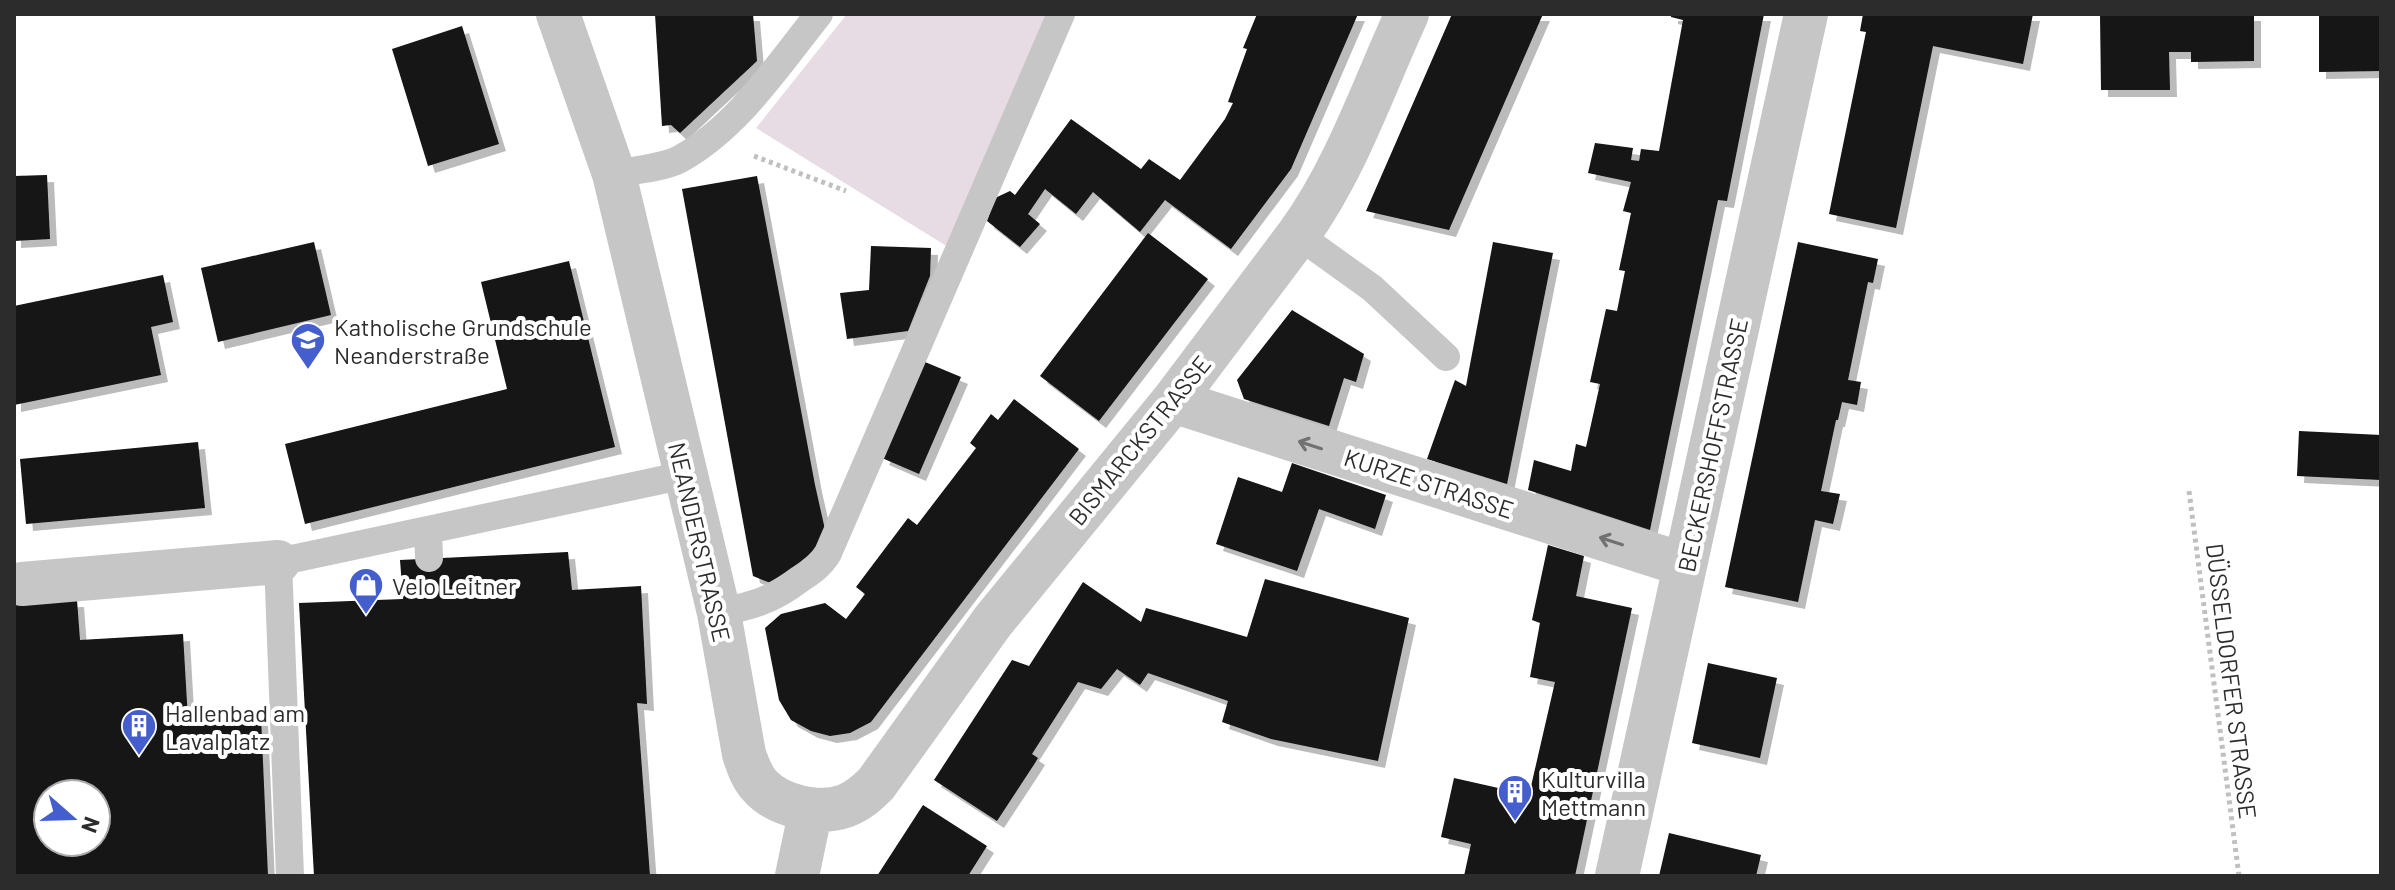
<svg xmlns="http://www.w3.org/2000/svg" width="2395" height="890" font-family="Barlow,sans-serif">
<style>
.green{fill:#e8dce4}
.building{fill:#131313;fill-rule:evenodd;filter:url(#shadow)}
.lines{fill:none;stroke-linecap:round;stroke-linejoin:round}
.path{stroke:#c0c0c0;stroke-width:5;stroke-dasharray:4 4;stroke-linecap:butt}
.lane{stroke:#c6c6c6;stroke-width:28}
.street{stroke:#c6c6c6;stroke-width:44}
.oneway{stroke:#717171}
.labels{text-anchor:middle;dominant-baseline:central;stroke-width:8;stroke-linejoin:round;paint-order:stroke}
.poi-label{font-size:24px;fill:#2c2c2c;stroke:#fff;text-anchor:start}
.street-label{font-size:24px;fill:#2c2c2c;stroke:#fff}
</style>
<defs>
<filter id="shadow"><feDropShadow dx="7" dy="7" stdDeviation="0" flood-color="#0004"/></filter>
</defs>
<rect width="100%" height="100%" fill="#fff"/>
<!-- green -->
<path class="green" d="M 847,14 L 1050,14 L 948,247 L 756,128 Z"/>
<!-- building -->
<path class="building" d="M 655,14 L 753,14 L 757,61 L 680,133 L 671,125 L 662,126 Z
M 1257,14 L 1358,14 L 1291,169 L 1231,249 L 1165,200 L 1140,232 L 1093,192 L 1076,214 L 1045,189 L 1028,214 L 1040,224 L 1020,247 L 987,221 L 995,198 L 1010,191 L 1015,195 L 1071,119 L 1141,169 L 1149,159 L 1180,180 L 1225,119 L 1233,103 L 1228,102 L 1247,49 L 1243,48 Z
M 1452,14 L 1543,14 L 1449,230 L 1366,211 Z
M 1671,14 L 1764,14 L 1727,201 L 1718,200 L 1650,530 L 1528,490 L 1534,460 L 1571,471 L 1576,444 L 1586,447 L 1600,384 L 1590,382 L 1606,309 L 1617,311 L 1625,271 L 1619,270 L 1631,213 L 1623,211 L 1631,182 L 1588,173 L 1595,143 L 1633,148 L 1631,160 L 1639,161 L 1641,149 L 1659,151 L 1683,20 L 1671,17 Z
M 1863,14 L 2033,14 L 2023,64 L 1933,46 L 1896,228 L 1829,214 L 1866,32 L 1860,31 Z
M 2100,14 L 2254,14 L 2254,61 L 2191,62 L 2191,52 L 2169,52 L 2170,90 L 2101,90 Z
M 2319,14 L 2381,14 L 2381,71 L 2319,72 Z
M 462,26 L 499,144 L 428,166 L 392,49 Z
M 47,175 L 50,239 L 14,241 L 14,176 Z
M 757,176 L 815,485 L 826,534 L 812,553 L 773,584 L 753,576 L 682,189 Z
M 1148,233 L 1208,279 L 1099,421 L 1040,376 Z
M 314,242 L 331,315 L 218,342 L 201,268 Z
M 1493,242 L 1553,253 L 1507,484 L 1427,459 L 1455,380 L 1466,386 Z
M 1798,242 L 1878,259 L 1873,283 L 1868,282 L 1848,380 L 1861,382 L 1857,405 L 1842,402 L 1838,420 L 1836,420 L 1821,491 L 1840,494 L 1833,524 L 1815,520 L 1798,602 L 1725,587 Z
M 871,246 L 931,248 L 930,276 L 908,331 L 847,339 L 840,293 L 869,290 Z
M 569,261 L 615,447 L 305,524 L 285,444 L 507,389 L 481,282 Z
M 163,275 L 173,322 L 151,327 L 161,375 L 14,405 L 14,306 Z
M 1292,310 L 1364,354 L 1356,382 L 1344,378 L 1329,426 L 1244,399 L 1237,380 Z
M 925,362 L 961,377 L 919,474 L 882,458 Z
M 1014,399 L 1079,449 L 871,722 L 850,733 L 830,736 L 811,731 L 791,720 L 779,700 L 765,628 L 781,614 L 825,603 L 846,619 L 865,594 L 856,587 L 908,518 L 917,525 L 976,448 L 970,443 L 991,414 L 998,420 Z
M 2299,431 L 2381,435 L 2381,480 L 2297,476 Z
M 198,442 L 205,508 L 26,524 L 20,459 Z
M 1292,463 L 1386,495 L 1375,529 L 1319,509 L 1297,571 L 1216,544 L 1238,477 L 1282,492 Z
M 1548,545 L 1584,556 L 1576,596 L 1632,608 L 1575,876 L 1464,876 L 1471,844 L 1441,837 L 1454,778 L 1529,795 L 1555,682 L 1530,677 L 1540,623 L 1532,620 Z
M 568,552 L 572,590 L 641,586 L 647,704 L 637,703 L 650,876 L 314,876 L 299,603 L 403,599 L 400,560 Z
M 1265,579 L 1409,618 L 1378,761 L 1271,739 L 1222,722 L 1228,701 L 1148,673 L 1140,685 L 1117,669 L 1101,689 L 1078,682 L 1032,754 L 1038,758 L 1035,763 L 997,821 L 934,780 L 1012,660 L 1029,666 L 1083,582 L 1141,622 L 1146,608 L 1247,637 Z
M 77,600 L 80,640 L 183,634 L 188,720 L 261,717 L 268,876 L 14,876 L 14,602 ZM 48,794 L 96,794 L 96,842 L 48,842 Z
M 1708,663 L 1777,678 L 1760,758 L 1692,743 Z
M 923,805 L 987,846 L 968,876 L 877,876 Z
M 1669,833 L 1761,855 L 1756,876 L 1659,876 Z"/>
<g class="lines">
<!-- path -->
<path class="path" d="M 754,156 L 846,191
M 2189,491 L 2239,876"/>
<!-- lane -->
<path class="lane" d="M 614,174 C 633,170 664,168 680,159 C 738,127 778,65 819,14
M 1298,235 L 1372,288 L 1446,357
M 428,530 L 429,558
M 719,613 C 753,605 771,601 800,579 C 811,572 821,565 828,553 L 1061,14
M 290,876 L 278,562 L 685,475"/>
<!-- street -->
<path class="street" d="M 558,14 L 614,174 L 719,613 L 744,754 C 748,766 752,778 761,787 C 780,807 819,815 845,806 C 858,801 866,794 876,784 L 993,621 L 1173,401 L 1298,235 C 1346,169 1373,88 1407,14
M 1173,401 L 1685,565
M 22,584 L 278,562
M 797,876 L 811,809
M 1617,876 L 1806,14"/>
</g>
<!-- one-way arrows -->
<defs><path id="oneway-shaft" d="M-6 0H5M1.5-3L5.5 0L1.5 3" fill="none" stroke-width="1.6" stroke-linecap="round" stroke-linejoin="round" transform="scale(2)"/></defs>
<g class="oneway">
<use href="#oneway-shaft" transform="translate(1310 445) rotate(-162)"/>
<use href="#oneway-shaft" transform="translate(1611 541) rotate(-162)"/>
</g>
<!-- icons -->
<defs>
<symbol id="school-pin" viewBox="-11 -11 22 30"><path d="M0 17L-7.5 6A9.5 9.5 0 1 1 7.5 6Z" fill="#445ece" stroke="#fff"/><path d="M0-5L7-2L0 1L-7-2ZM-4 1L0 2.5L4 1V4Q0 6-4 4Z" fill="#fff"/></symbol>
<symbol id="shop-pin" viewBox="-11 -11 22 30"><path d="M0 17L-7.5 6A9.5 9.5 0 1 1 7.5 6Z" fill="#445ece" stroke="#fff"/><path d="M-5-2.5h2.3a2.7 3.5 0 0 1 5.4 0H5L5.5 6h-11ZM-1.5-2.5h3a1.5 2.3 0 0 0-3 0Z" fill="#fff"/></symbol>
<symbol id="building-pin" viewBox="-11 -11 22 30"><path d="M0 17L-7.5 6A9.5 9.5 0 1 1 7.5 6Z" fill="#445ece" stroke="#fff"/><path d="M-4-6H4V6H1V3H-1V6H-4ZM-2.5-4.3h1.7v1.8h-1.7ZM.8-4.3h1.7v1.8H.8ZM-2.5-1h1.7V.8h-1.7ZM.8-1h1.7V.8H.8Z" fill="#fff"/></symbol>
</defs>
<g fill-rule="evenodd">
<use href="#school-pin" x="288" y="320" width="40" height="54"/>
<use href="#shop-pin" x="346" y="565" width="40" height="54"/>
<use href="#building-pin" x="119" y="706" width="40" height="54"/>
<use href="#building-pin" x="1495" y="772" width="40" height="54"/>
</g>
<g class="labels">
<!-- poi labels -->
<g class="poi-label">
<text x="334" y="326">Katholische Grundschule<tspan x="334" dy="28">Neanderstraße</tspan></text>
<text x="392" y="585">Velo Leitner</text>
<text x="165" y="712">Hallenbad am<tspan x="165" dy="28">Lavalplatz</tspan></text>
<text x="1541" y="778">Kulturvilla<tspan x="1541" dy="28">Mettmann</tspan></text>
</g>
<!-- street labels -->
<g class="street-label">
<text transform="translate(1139 440) rotate(-51)">BISMARCKSTRASSE</text>
<text transform="translate(1712 445) rotate(-78)">BECKERSHOFFSTRASSE</text>
<text transform="translate(1429 483) rotate(18)">KURZE STRASSE</text>
<text transform="translate(700 542) rotate(77)">NEANDERSTRASSE</text>
<text transform="translate(2232 681) rotate(83)">DÜSSELDORFER STRASSE</text>
</g>
</g>
<!-- border -->
<rect width="2395" height="890" fill="none" stroke="#2c2c2c" stroke-width="32"/>
<!-- north arrow -->
<g transform="translate(72 818) rotate(110)"><circle r="38" fill="#ffffff" stroke="#ababab" stroke-width="2"/>
<path d="M0-6L14 30L0 20L-14 30Z" fill="#445ece"/>
<text y="-12" font-size="22" font-weight="bold" text-anchor="middle" fill="#2c2c2c">N</text>
</g>
</svg>
